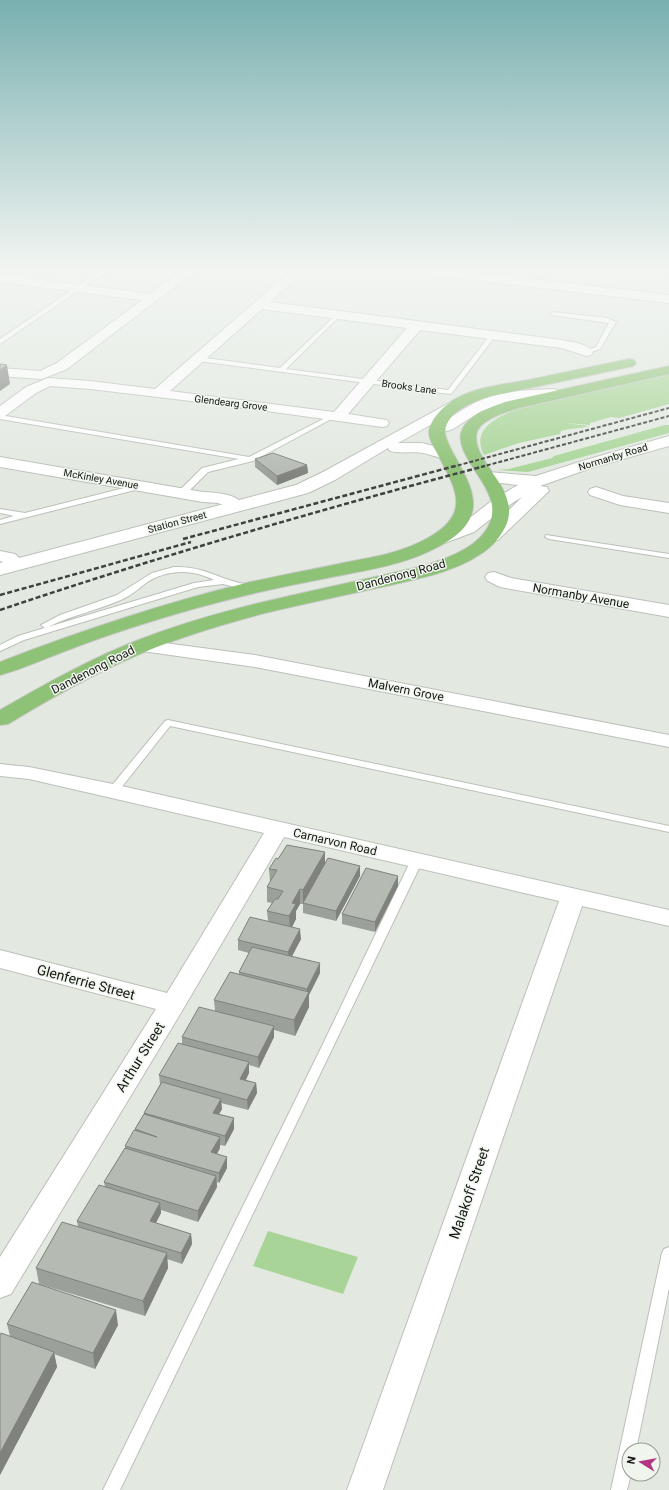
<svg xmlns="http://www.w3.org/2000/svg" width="669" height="1490" font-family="Roboto,sans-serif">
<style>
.green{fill:#a8d597}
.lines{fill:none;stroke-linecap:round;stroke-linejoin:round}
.service-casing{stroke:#bbc0b9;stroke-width:2}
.minor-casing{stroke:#bbc0b9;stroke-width:2}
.tertiary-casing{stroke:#bbc0b9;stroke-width:2}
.trunk-casing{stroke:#c7c7c7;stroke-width:2}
.service{fill:#fff;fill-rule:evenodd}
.minor{fill:#fff;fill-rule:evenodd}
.tertiary{fill:#fff;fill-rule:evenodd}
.trunk{fill:#8ec276;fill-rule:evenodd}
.rail-far1{stroke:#3e413d;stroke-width:2;stroke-dasharray:4 2;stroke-linecap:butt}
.rail{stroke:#3e413d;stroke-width:2.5;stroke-dasharray:5 2.5;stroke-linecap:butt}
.wall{fill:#9ca09a}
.shaded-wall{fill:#7f827d}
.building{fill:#b5bab3;stroke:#7f827d}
.labels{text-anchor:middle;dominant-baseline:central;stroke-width:3;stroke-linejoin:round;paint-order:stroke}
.far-street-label{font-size:10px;fill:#151714;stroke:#f0f6ee}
.street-label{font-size:12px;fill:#151714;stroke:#f0f6ee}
.near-street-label{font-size:14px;fill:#151714;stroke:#f0f6ee}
</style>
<rect width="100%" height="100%" fill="#e3e9e1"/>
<!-- green -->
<path class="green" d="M 669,374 L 669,404 L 619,418 L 611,417 L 590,423 L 590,425 L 565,423 L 589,426 C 579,429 570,428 561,431 L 560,434 L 519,443 L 484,455 C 471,430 495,418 515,410 Z
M 665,425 L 669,425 L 669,433 L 528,472 L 497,470 L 509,469 L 552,458 L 554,456 Z
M 268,1231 L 358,1257 L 343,1294 L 253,1266 Z"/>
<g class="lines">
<defs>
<path id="service" d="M 100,271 L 107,271 L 0,344 L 0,339 Z
M 661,271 L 669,271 L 669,274 L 662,272 Z
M 553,312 L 607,318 L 616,322 L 600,349 L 586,354 L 583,352 L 584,351 L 596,347 L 609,323 L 551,315 L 550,314 Z
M 338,313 L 340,314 L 340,316 L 286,369 L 448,390 L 491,334 L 496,335 L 452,393 L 450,394 L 198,361 L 195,359 L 198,357 L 280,368 Z
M 333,414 L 337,416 L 335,417 L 253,461 L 208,472 L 185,495 L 179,495 L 179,491 L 202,468 L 239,459 L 0,419 L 0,415 L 249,457 Z
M 140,484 L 143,484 L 143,488 L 0,524 L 0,520 L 14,516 L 0,513 L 0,509 L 25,513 Z
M 546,535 L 669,554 L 669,558 L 549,539 L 545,537 Z
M 174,567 C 194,566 208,572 226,579 C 234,582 244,584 253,586 L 254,588 L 250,591 L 223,584 L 198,587 L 24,640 L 0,651 L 0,645 L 18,636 L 194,583 L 214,580 C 192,569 167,569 146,583 C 139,588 132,595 123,599 C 99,610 72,615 48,627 L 45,628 L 41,625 L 60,615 L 117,595 L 152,573 Z
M 168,720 L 669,826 L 669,832 L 170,726 L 117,793 L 109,793 L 108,791 L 109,789 L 165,721 Z
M 417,856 L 421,857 L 423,860 L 120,1490 L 103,1490 L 323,1044 L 411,860 L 413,857 Z
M 669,1247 L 669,1288 L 636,1450 L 629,1450 L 629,1474 L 631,1474 L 627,1490 L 611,1490 L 662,1253 L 664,1249 Z"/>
<path id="minor" d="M 181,271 L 195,271 L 67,369 L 42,379 L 0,376 L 0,368 L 40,371 L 57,363 L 142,300 L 0,282 L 0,274 L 150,294 Z
M 291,271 L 304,271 L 270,302 L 562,340 C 571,342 587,343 593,352 L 591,355 L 586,356 L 562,348 L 420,330 L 348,414 L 387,420 L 389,423 L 387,426 L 382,427 L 208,403 L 90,389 L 50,386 L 36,393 L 5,416 L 0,417 L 0,406 L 26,387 L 48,378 L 90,381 L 155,389 ZM 262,309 L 407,328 L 334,412 L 170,391 Z
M 425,271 L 463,271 L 669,295 L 669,303 L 431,275 L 427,274 Z
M 0,457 L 203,492 C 217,493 236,493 245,506 L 243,509 L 237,511 L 218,503 L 203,502 L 0,467 Z
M 596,487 L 623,496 L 669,503 L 669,513 L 620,505 L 590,495 L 588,492 L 590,489 Z
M 0,551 L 15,554 L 26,564 L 23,568 C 12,570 9,564 0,561 Z
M 494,572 L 511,578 L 669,605 L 669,617 L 500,587 L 488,581 L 485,577 L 488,573 Z
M 142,640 L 255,655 L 669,735 L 669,747 L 255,667 L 135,650 L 132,646 L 135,642 Z
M 0,764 L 29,767 L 113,784 L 669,910 L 669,926 L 582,906 L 383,1490 L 347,1490 L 559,901 L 284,837 L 182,1011 L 11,1294 L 0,1298 L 0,1257 L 156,1009 L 0,968 L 0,950 L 167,993 L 264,833 L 29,779 L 0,776 Z"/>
<path id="tertiary" d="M 554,389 L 559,391 L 562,394 L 559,397 L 524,400 L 500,404 L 481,411 L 453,429 L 447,431 L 441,429 L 439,426 L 441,423 C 452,417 461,410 471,405 C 496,391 526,390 554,389 Z
M 458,399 L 463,401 L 466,404 L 463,407 L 398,443 L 422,443 L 452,451 L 454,454 L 452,457 C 442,460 433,455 423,453 C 412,451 401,454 390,451 L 388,448 L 335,480 L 308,493 L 0,575 L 0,563 L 296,485 L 323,472 L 453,401 Z
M 669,436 L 669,446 L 591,468 L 540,486 L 547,487 L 549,491 L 498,540 L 492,541 L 486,540 L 483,536 L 522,497 L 506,507 L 474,532 L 434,547 L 428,546 L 425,542 L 428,538 L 462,524 L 494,499 L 518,485 L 482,481 L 480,477 L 482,473 L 488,472 L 536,476 L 579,462 Z"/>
<path id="trunk" d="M 629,359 L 634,360 L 636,363 L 634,366 L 492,396 C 475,401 447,410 445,432 C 445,438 450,447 453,453 C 470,484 489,513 451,539 C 413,565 365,570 322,579 C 279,587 236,597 193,609 C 151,621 109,634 68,650 C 46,658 23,669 0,675 L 0,662 C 82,630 165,603 250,582 C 283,575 315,569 348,562 C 375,557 403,552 428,538 C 471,514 457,490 438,455 C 435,449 429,440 429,433 C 429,422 440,410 448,404 C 470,387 502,385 528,380 C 561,373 595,366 629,359 Z
M 669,366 L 669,374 L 515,409 C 504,413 481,420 477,432 C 468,461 528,492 503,531 C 497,541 489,549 479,555 C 453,572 421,578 391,585 C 349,594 307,603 265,613 C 217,626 169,640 124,661 C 84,679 46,701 8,724 L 0,725 L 0,710 C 46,684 91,658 141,639 C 229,605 322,590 414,568 C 443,561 497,544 492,505 C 490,492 481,480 474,469 C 468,459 458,445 461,433 C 466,415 490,408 505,402 Z"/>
</defs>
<!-- service casing -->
<use href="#service" class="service-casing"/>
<!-- minor casing -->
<use href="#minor" class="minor-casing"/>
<!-- tertiary casing -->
<use href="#tertiary" class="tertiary-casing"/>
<!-- trunk casing -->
<use href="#trunk" class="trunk-casing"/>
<!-- service -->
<use href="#service" class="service"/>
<!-- minor -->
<use href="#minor" class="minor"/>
<!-- tertiary -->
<use href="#tertiary" class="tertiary"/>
<!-- trunk -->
<use href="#trunk" class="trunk"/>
<!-- rail-far1 -->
<path class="rail-far1" d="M 452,467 L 669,408
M 481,467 L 669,416"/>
<!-- rail -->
<path class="rail" d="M 183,539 L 455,466
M 0,595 L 191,542
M 0,610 C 160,556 322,509 485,466"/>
</g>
<!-- wall -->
<path class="wall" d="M 255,459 L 307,465 L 308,473 L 277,485 L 255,467 Z
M 325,852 L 325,864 L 360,866 L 360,876 L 336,921 L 303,913 L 303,904 L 300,904 L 296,911 L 296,919 L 292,927 L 301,939 L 292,956 L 320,973 L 309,995 L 309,1007 L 295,1036 L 274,1030 L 274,1037 L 259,1068 L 249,1065 L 249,1073 L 246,1080 L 256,1083 L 257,1093 L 248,1110 L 221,1103 L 222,1109 L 219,1114 L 234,1118 L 234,1129 L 225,1146 L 220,1145 L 220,1148 L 217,1154 L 227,1157 L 227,1168 L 219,1183 L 217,1182 L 217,1187 L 198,1222 L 161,1210 L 161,1213 L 156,1223 L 191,1234 L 192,1244 L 182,1264 L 167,1259 L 168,1268 L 145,1316 L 39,1284 L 36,1268 L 78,1227 L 77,1221 L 105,1187 L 104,1182 L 125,1148 L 125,1146 L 135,1130 L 135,1129 L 144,1114 L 144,1113 L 160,1084 L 159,1075 L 182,1044 L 182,1037 L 215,1011 L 214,1000 L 239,974 L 239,972 L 249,953 L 238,950 L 238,940 L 268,921 L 267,911 L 272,903 L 267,902 L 267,887 L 270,882 L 269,869 L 278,859 Z
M 398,886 L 375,932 L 342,924 L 342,914 Z
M 7,1324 L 118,1325 L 95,1369 L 54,1354 L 57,1367 L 0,1475 L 0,1335 L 10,1336 Z"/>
<!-- shaded-wall -->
<path class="shaded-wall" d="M 7,365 L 10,384 L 0,391 L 0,370 Z
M 307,465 L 308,473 L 277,485 L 277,476 Z
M 325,852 L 325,866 L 303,903 L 303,890 Z
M 360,866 L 360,876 L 336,921 L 336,911 Z
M 398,876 L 398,886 L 375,932 L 375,922 Z
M 300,889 L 300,904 L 296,911 L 296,919 L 290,931 L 289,916 L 292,903 Z
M 300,929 L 301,939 L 289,962 L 288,952 Z
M 320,963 L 320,973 L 309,995 L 309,1007 L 295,1036 L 294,1020 L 307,995 L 307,989 Z
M 274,1026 L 274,1037 L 259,1068 L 258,1057 Z
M 249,1062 L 249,1073 L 241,1089 L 240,1079 Z
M 256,1083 L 257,1093 L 248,1110 L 247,1100 Z
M 221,1099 L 222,1109 L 214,1123 L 213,1113 Z
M 234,1118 L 234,1129 L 225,1146 L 225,1136 Z
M 220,1137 L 220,1148 L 212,1163 L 211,1152 Z
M 227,1157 L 227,1168 L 219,1183 L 219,1173 Z
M 216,1176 L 217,1187 L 198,1222 L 198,1211 Z
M 160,1203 L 161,1213 L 151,1232 L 150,1221 Z
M 191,1234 L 192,1244 L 182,1264 L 181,1253 Z
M 167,1253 L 168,1268 L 145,1316 L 143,1301 Z
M 116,1310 L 118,1325 L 95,1369 L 93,1353 Z
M 54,1352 L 57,1367 L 0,1475 L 0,1453 Z"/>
<!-- building -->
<path class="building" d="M 0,364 L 7,365 L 0,370 Z
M 273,453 L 307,465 L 277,476 L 255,459 Z
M 287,845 L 325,852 L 303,890 L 300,889 L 292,903 L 296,904 L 289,916 L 267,911 L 275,899 L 278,899 L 283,891 L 267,887 L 277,870 L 269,869 L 276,858 L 278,859 Z
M 328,858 L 360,866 L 336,911 L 303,903 Z
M 366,868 L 398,876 L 375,922 L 342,914 Z
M 250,917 L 300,929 L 288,952 L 238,940 Z
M 252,947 L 320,963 L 307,989 L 239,972 Z
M 230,972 L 309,992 L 294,1020 L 214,1000 Z
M 199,1007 L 274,1026 L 258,1057 L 182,1037 Z
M 178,1043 L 249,1062 L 240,1079 L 256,1083 L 247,1100 L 159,1075 Z
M 162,1082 L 221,1099 L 213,1113 L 234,1118 L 225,1136 L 144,1113 Z
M 144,1114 L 220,1137 L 211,1152 L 227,1157 L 219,1173 L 125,1146 L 134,1130 L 157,1137 L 135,1129 Z
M 125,1148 L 216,1176 L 198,1211 L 104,1182 Z
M 99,1185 L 160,1203 L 150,1221 L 191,1234 L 181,1253 L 77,1221 Z
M 62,1222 L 167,1253 L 143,1301 L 36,1268 Z
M 32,1282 L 116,1310 L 93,1353 L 7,1324 Z
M 1,1333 L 54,1352 L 0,1453 L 0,1335 Z"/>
<!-- sky -->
<linearGradient id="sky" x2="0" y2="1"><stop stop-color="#79b0b0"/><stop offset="0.56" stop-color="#f2f5f2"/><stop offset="1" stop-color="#f2f5f2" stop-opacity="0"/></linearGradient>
<rect width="669" height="480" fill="url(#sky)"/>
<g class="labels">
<!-- far-street labels -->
<g class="far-street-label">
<text transform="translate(409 387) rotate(8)">Brooks Lane</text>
<text transform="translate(231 403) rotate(7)">Glendearg Grove</text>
<text transform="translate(613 457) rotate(-17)">Normanby Road</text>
<text transform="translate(101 479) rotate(10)">McKinley Avenue</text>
<text transform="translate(177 522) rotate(-15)">Station Street</text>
</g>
<!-- street labels -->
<g class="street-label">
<text transform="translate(401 575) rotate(-15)">Dandenong Road</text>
<text transform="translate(581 596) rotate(10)">Normanby Avenue</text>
<text transform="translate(93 670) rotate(-27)">Dandenong Road</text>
<text transform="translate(406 690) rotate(11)">Malvern Grove</text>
<text transform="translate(335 842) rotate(13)">Carnarvon Road</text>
</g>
<!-- near-street labels -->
<g class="near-street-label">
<text transform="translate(86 982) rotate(15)">Glenferrie Street</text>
<text transform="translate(140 1057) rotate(-58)">Arthur Street</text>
<text transform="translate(469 1193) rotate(-71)">Malakoff Street</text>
</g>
</g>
<!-- north arrow -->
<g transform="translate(641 1462) rotate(281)"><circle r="19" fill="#f0f6ee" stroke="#989d97"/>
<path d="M0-3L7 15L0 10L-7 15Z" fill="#b43583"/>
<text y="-6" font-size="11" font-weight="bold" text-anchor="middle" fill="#151714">N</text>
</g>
</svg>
